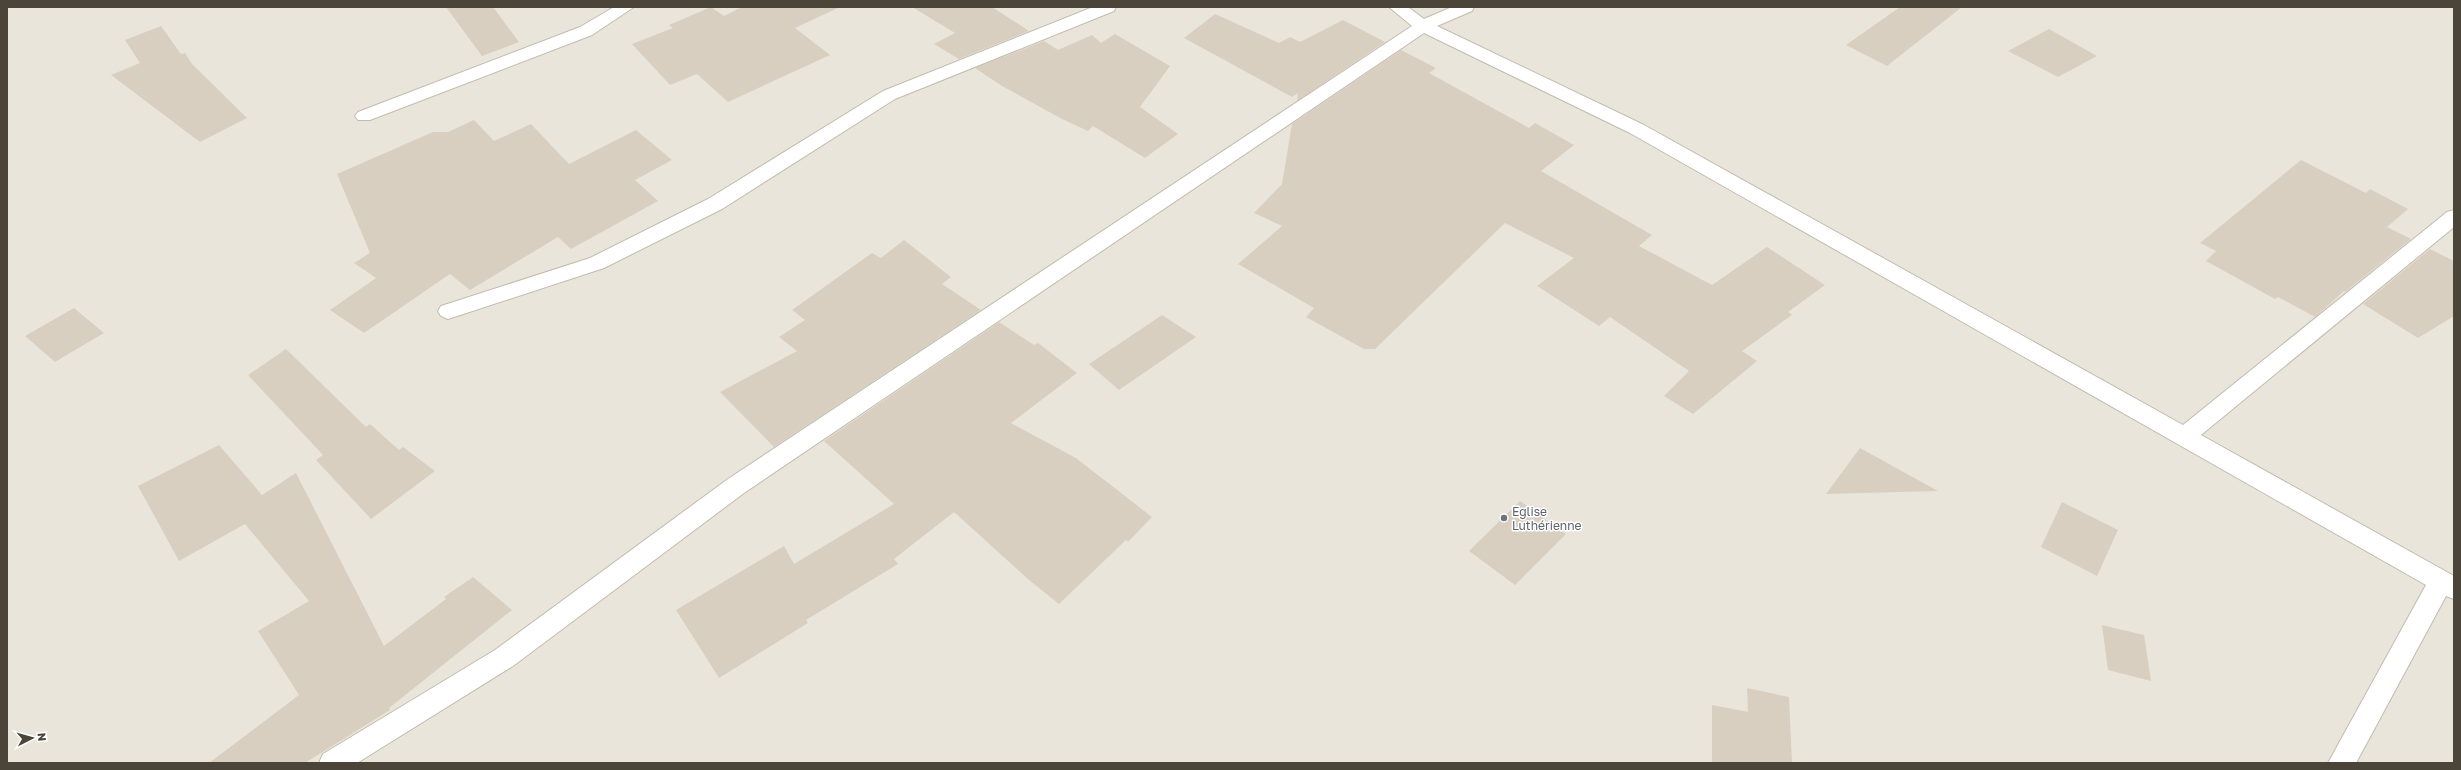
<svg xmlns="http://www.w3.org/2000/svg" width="2461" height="770" font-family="'Golos Text',sans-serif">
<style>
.residential{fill:#eae5da}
.building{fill:#d8cfc1}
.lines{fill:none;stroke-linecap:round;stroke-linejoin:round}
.street-casing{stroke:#c2bbae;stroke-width:2}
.street{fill:#fff;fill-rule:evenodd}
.worship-dot{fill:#6b7280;stroke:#fff;stroke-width:1.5}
.labels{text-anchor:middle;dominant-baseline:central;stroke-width:3;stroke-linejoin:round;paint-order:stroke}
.worship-label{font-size:12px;fill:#5b616d;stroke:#fff;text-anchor:start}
</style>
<rect width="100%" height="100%" fill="#f6f3ec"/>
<!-- residential -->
<path class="residential" d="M 7,7 L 2454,7 L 2454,763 L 7,763 Z"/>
<!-- building -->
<path class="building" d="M 446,7 L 493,7 L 519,42 L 482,56 Z
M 711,7 L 724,16 L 742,7 L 840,7 L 795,28 L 830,55 L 728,102 L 697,74 L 670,85 L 632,44 L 673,28 L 669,25 Z
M 912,7 L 992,7 L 1029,31 L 959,59 L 934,44 L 955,33 Z
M 1900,7 L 1962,7 L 1887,66 L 1846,45 Z
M 1215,14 L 1279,43 L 1290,37 L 1300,42 L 1343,20 L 1385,42 L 1297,101 L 1298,93 L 1292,97 L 1184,38 Z
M 161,26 L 181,54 L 185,53 L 192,64 L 247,118 L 200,142 L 111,75 L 140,63 L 125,40 Z
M 2049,29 L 2097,56 L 2058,77 L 2008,51 Z
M 1115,34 L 1170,66 L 1140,107 L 1178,134 L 1145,158 L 1093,126 L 1088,131 L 1062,119 L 1002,86 L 975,68 L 1044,41 L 1058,50 L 1092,35 L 1101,43 Z
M 1401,50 L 1436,68 L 1429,73 L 1529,128 L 1535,123 L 1574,145 L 1541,171 L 1652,235 L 1639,246 L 1712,285 L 1767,247 L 1825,285 L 1788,312 L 1792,315 L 1742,351 L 1757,361 L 1693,414 L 1664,396 L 1689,371 L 1610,317 L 1599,326 L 1537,286 L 1574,258 L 1505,223 L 1375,349 L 1364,349 L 1306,317 L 1314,308 L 1238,264 L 1282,226 L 1254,213 L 1282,184 L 1292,124 Z
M 474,120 L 494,141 L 531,124 L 569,164 L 636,130 L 672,160 L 635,180 L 658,201 L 571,249 L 558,237 L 470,290 L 450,274 L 364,333 L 330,310 L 376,278 L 354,263 L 370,253 L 337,174 L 433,132 L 448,132 Z
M 2301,160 L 2366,193 L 2370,189 L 2408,209 L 2387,227 L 2411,239 L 2345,292 L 2344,291 L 2315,317 L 2278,297 L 2275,299 L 2206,261 L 2216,251 L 2200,243 Z
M 904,240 L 951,277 L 942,284 L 981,310 L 774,447 L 720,392 L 797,351 L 779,337 L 805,320 L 792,310 L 872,253 L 881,258 Z
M 2430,249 L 2454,261 L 2454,316 L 2418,338 L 2363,304 Z
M 74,308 L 104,333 L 55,362 L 25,336 Z
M 1162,315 L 1196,337 L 1119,390 L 1089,364 Z
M 999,322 L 1034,345 L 1038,343 L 1077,373 L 1011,423 L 1076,458 L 1152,517 L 1128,542 L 1126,540 L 1059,604 L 1029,580 L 954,512 L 894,559 L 898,564 L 806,620 L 808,623 L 719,678 L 676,610 L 784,546 L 794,564 L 894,504 L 824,441 Z
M 286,349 L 366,427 L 370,424 L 399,450 L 403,447 L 435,471 L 371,519 L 316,460 L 323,455 L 248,375 Z
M 219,445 L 262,495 L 296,473 L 384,646 L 446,599 L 444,597 L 473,577 L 512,610 L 389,708 L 390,710 L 305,763 L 209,763 L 299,695 L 258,631 L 309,601 L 245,524 L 179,561 L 138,486 Z
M 1860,448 L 1938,491 L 1826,494 Z
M 1520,501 L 1566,534 L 1515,585 L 1469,551 Z
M 2062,502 L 2118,530 L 2097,576 L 2041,547 Z
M 2102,625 L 2144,635 L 2151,681 L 2108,670 Z
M 1747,688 L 1789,697 L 1792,763 L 1712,763 L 1712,705 L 1748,712 Z"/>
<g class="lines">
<defs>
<path id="street" d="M 614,7 L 634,7 L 592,35 L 370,120 L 358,120 L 355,116 L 358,112 L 580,27 Z
M 1093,7 L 1116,7 L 1114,11 L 895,99 L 722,209 L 604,268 L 448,319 L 441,316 L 438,311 L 441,306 L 590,258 L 708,199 L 883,91 Z
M 1389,7 L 1408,7 L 1424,19 L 1452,7 L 1474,7 L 1472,11 L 1437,26 L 1644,125 L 2183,425 L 2447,212 L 2454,210 L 2454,227 L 2201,435 L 2454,576 L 2454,599 L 2446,596 L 2356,763 L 2328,763 L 2426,585 L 1630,133 L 1424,33 L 744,493 L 513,666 L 357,763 L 319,763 L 323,754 L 495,650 L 728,479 L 1412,26 Z"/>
</defs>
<!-- street casing -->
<use href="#street" class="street-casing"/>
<!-- street -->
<use href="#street" class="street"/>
</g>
<!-- markers -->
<circle class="worship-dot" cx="1504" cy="518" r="4"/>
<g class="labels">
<!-- worship labels -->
<g class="worship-label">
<text x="1512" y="511">Eglise<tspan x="1512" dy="14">Luthérienne</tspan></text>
</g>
</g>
<!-- border -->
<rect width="2461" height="770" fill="none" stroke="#4b4439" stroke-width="16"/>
<!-- north arrow -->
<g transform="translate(32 738) rotate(84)" stroke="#ffffff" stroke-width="3" paint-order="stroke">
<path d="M0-3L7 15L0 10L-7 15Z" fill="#4b4439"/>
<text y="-6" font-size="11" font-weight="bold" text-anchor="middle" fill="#4b4439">N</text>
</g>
</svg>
